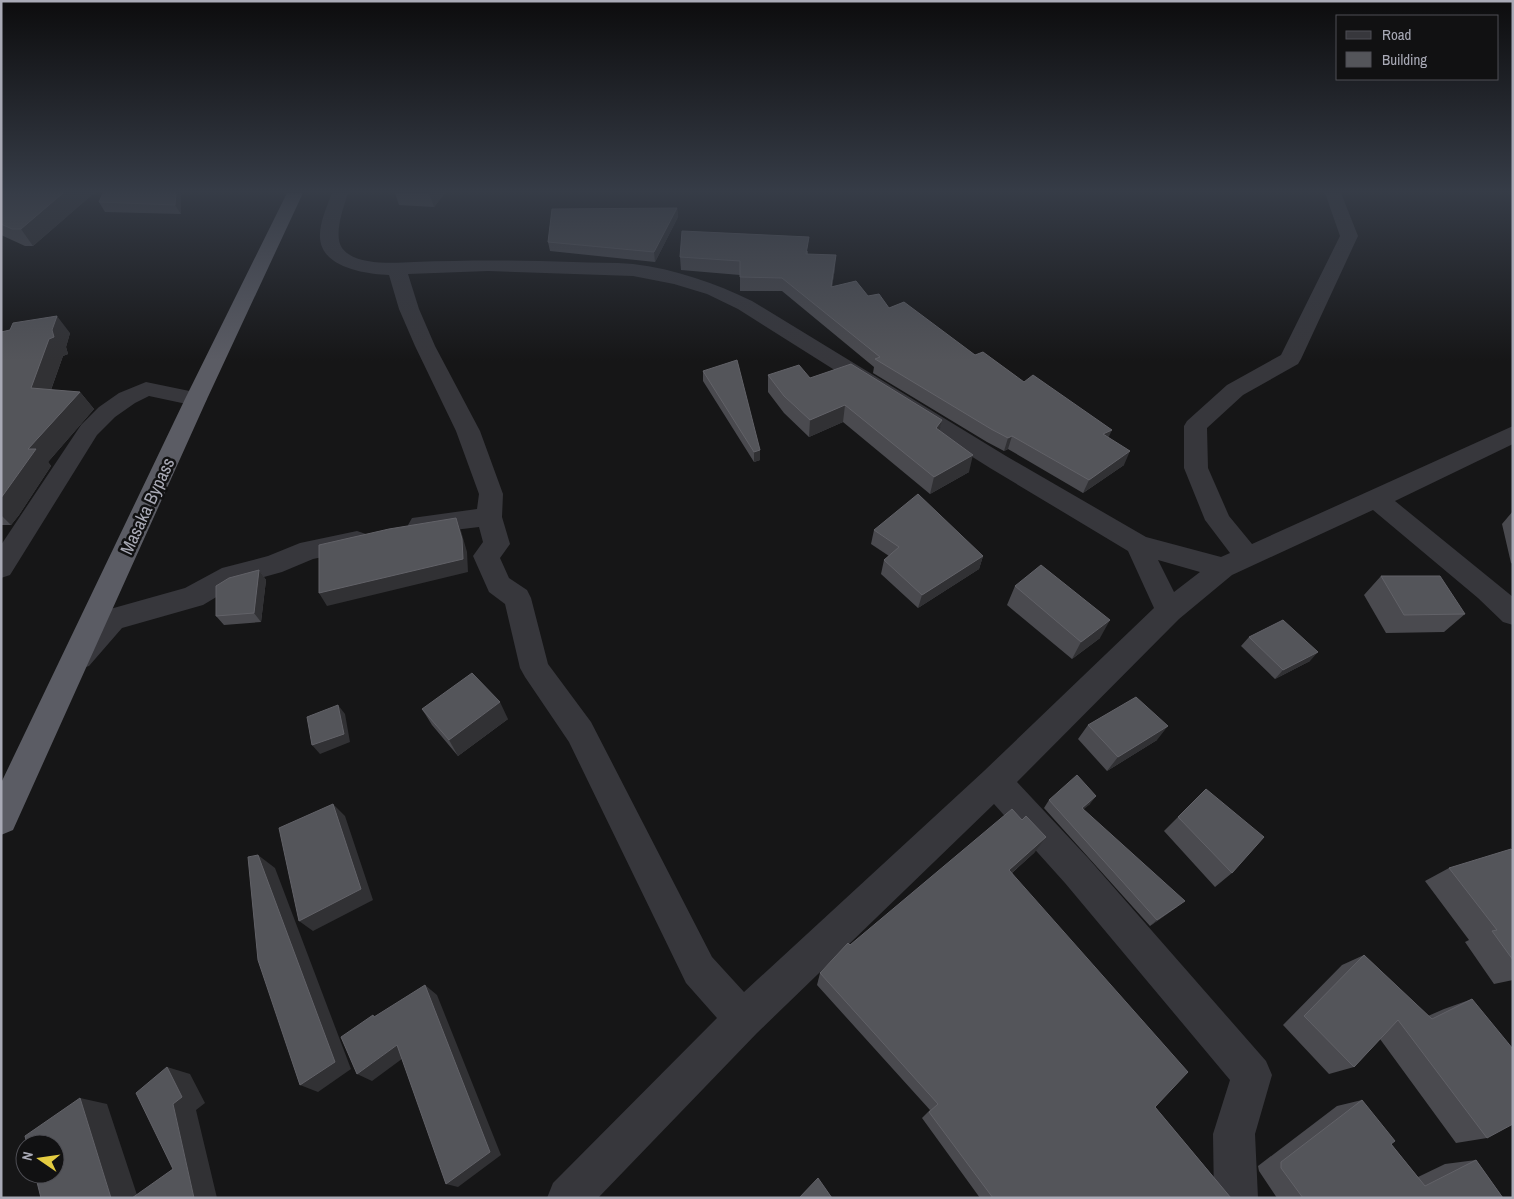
<svg xmlns="http://www.w3.org/2000/svg" width="1514" height="1199" font-family="'Archivo Narrow',sans-serif">
<style>
.lines{fill:none;stroke-linecap:round;stroke-linejoin:round}
.minor{fill:#37373c;fill-rule:evenodd}
.trunk{fill:#5b5c64;fill-rule:evenodd}
.wall{fill:#4a4a4f}
.shaded-wall{fill:#313134}
.building{fill:#54555a;stroke:#626268}
.labels{text-anchor:middle;dominant-baseline:central;stroke-width:5;stroke-linejoin:round;paint-order:stroke}
.street-label{font-size:18px;fill:#a9aab6;stroke:#111112}
</style>
<rect width="100%" height="100%" fill="#161617"/>
<g class="lines">
<!-- minor -->
<path class="minor" d="M 332,193 L 348,193 C 344,206 333,235 342,248 C 355,266 394,263 414,262 C 467,260 519,260 573,262 C 593,263 613,262 633,264 C 675,269 715,283 752,301 L 1006,456 L 1146,537 L 1221,557 L 1230,553 L 1205,520 L 1184,468 L 1184,426 L 1187,421 L 1227,385 L 1281,355 L 1340,236 L 1325,193 L 1341,193 L 1358,236 L 1301,359 L 1298,364 L 1243,395 L 1207,428 L 1208,468 L 1229,516 L 1252,544 L 1513,426 L 1513,444 L 1395,501 L 1513,597 L 1513,625 L 1503,622 L 1478,598 L 1373,510 L 1232,575 L 1179,619 L 1017,782 L 1089,859 L 1266,1061 L 1272,1075 L 1255,1134 L 1258,1198 L 1214,1198 L 1213,1134 L 1230,1080 L 1065,883 L 994,804 L 757,1033 L 598,1198 L 547,1198 L 553,1183 L 717,1018 L 686,983 L 569,742 L 525,677 L 520,668 L 505,604 L 489,592 L 473,556 L 483,542 L 479,527 L 421,534 L 412,532 L 408,525 L 412,518 L 477,509 L 479,494 L 456,431 L 415,346 L 399,309 L 389,275 C 366,274 322,268 320,238 C 319,224 327,206 332,193 ZM 488,271 L 633,276 L 674,284 L 707,294 L 738,309 L 990,468 L 1128,551 L 1154,608 L 984,771 L 744,992 L 712,957 L 591,722 L 548,664 L 531,598 L 527,590 L 509,578 L 500,558 L 510,544 L 502,517 L 503,494 L 480,431 L 435,346 L 419,309 L 408,274 ZM 1158,560 L 1200,572 L 1174,592 Z
M 146,382 L 204,394 L 207,399 L 204,404 L 196,406 L 149,396 L 135,403 L 115,417 L 97,435 L 10,575 L 1,578 L 1,545 L 81,425 L 99,407 L 119,393 Z
M 357,531 L 366,534 L 370,541 L 366,548 L 313,559 L 282,572 L 238,584 L 203,605 L 122,628 L 89,666 L 79,669 L 69,666 L 65,657 L 69,648 L 103,611 L 185,588 L 222,568 L 268,556 L 300,543 Z"/>
<!-- trunk -->
<path class="trunk" d="M 287,193 L 303,193 L 207,399 L 13,830 L 1,835 L 1,783 L 185,399 Z"/>
</g>
<!-- wall -->
<path class="wall" d="M 1,193 L 94,193 L 33,246 L 25,246 L 1,235 Z
M 181,193 L 181,214 L 105,212 L 99,202 Z
M 395,193 L 445,193 L 434,207 L 399,205 Z
M 677,208 L 678,217 L 655,262 L 550,251 L 548,242 Z
M 808,251 L 808,255 L 835,268 L 832,287 L 868,296 L 1024,382 L 1108,437 L 1124,465 L 1083,493 L 1008,449 L 1004,451 L 987,442 L 873,373 L 874,367 L 782,291 L 740,291 L 740,275 L 681,270 L 680,257 Z
M 10,330 L 70,333 L 66,347 L 68,354 L 63,356 L 51,390 L 80,392 L 94,409 L 48,462 L 51,466 L 19,515 L 11,525 L 2,525 L 1,526 L 1,332 Z
M 703,371 L 760,450 L 760,460 L 754,462 L 703,381 Z
M 768,375 L 810,378 L 942,420 L 939,431 L 969,472 L 930,494 L 843,422 L 809,437 L 784,413 L 768,392 Z
M 1513,511 L 1513,564 L 1511,563 L 1502,524 Z
M 874,530 L 983,556 L 979,569 L 918,608 L 881,574 L 884,560 L 889,556 L 871,544 Z
M 259,570 L 266,580 L 261,622 L 224,625 L 216,616 Z
M 1381,576 L 1465,614 L 1444,632 L 1386,633 L 1364,595 Z
M 1015,586 L 1100,638 L 1072,659 L 1007,605 Z
M 1249,637 L 1310,661 L 1275,679 L 1241,646 Z
M 422,709 L 508,719 L 458,756 L 432,725 Z
M 1088,725 L 1157,740 L 1107,771 L 1078,739 Z
M 1206,789 L 1232,873 L 1215,887 L 1164,831 Z
M 1049,800 L 1090,804 L 1083,809 L 1177,907 L 1150,926 L 1044,808 Z
M 1513,851 L 1513,980 L 1494,984 L 1465,942 L 1469,940 L 1425,881 L 1449,868 Z
M 1035,852 L 1012,873 L 1155,1107 L 1231,1198 L 980,1198 L 922,1118 L 930,1110 L 817,985 L 820,973 L 850,945 Z
M 1364,955 L 1428,1016 L 1444,1009 L 1472,999 L 1487,1138 L 1456,1143 L 1380,1039 L 1354,1067 L 1329,1074 L 1283,1025 L 1342,965 Z
M 1362,1100 L 1391,1144 L 1418,1177 L 1445,1164 L 1476,1160 L 1503,1198 L 1277,1198 L 1259,1171 L 1258,1166 L 1337,1106 Z"/>
<!-- shaded-wall -->
<path class="shaded-wall" d="M 63,193 L 94,193 L 33,246 L 21,229 Z
M 176,193 L 181,193 L 181,214 L 175,205 Z
M 429,193 L 445,193 L 434,207 Z
M 677,208 L 678,217 L 655,262 L 654,252 Z
M 836,255 L 835,268 L 830,300 L 831,287 Z
M 57,316 L 70,333 L 66,347 L 68,354 L 63,356 L 45,406 L 31,388 Z
M 80,392 L 94,409 L 48,462 L 51,466 L 19,515 L 11,525 L 1,515 L 1,498 L 28,449 Z
M 845,405 L 843,422 L 809,437 L 810,420 Z
M 942,420 L 938,437 L 936,428 Z
M 1112,430 L 1106,443 L 1103,434 Z
M 1012,436 L 1008,449 L 1004,451 L 1008,438 Z
M 760,450 L 760,460 L 754,462 L 754,452 Z
M 1130,451 L 1124,465 L 1083,493 L 1089,480 Z
M 973,455 L 969,472 L 930,494 L 934,477 Z
M 456,518 L 461,531 L 467,552 L 468,572 L 327,606 L 319,593 Z
M 983,556 L 979,569 L 918,608 L 922,595 Z
M 259,570 L 266,580 L 261,622 L 254,613 Z
M 1110,620 L 1100,638 L 1072,659 L 1081,642 Z
M 1318,652 L 1310,661 L 1275,679 L 1283,670 Z
M 500,702 L 508,719 L 458,756 L 449,740 Z
M 338,705 L 345,714 L 350,742 L 320,754 L 312,745 Z
M 1168,726 L 1157,740 L 1107,771 L 1118,757 Z
M 1096,796 L 1090,804 L 1076,816 L 1082,808 Z
M 333,804 L 345,816 L 373,900 L 313,931 L 299,921 Z
M 1046,837 L 1035,852 L 999,884 L 1009,870 Z
M 258,855 L 275,868 L 351,1069 L 318,1092 L 300,1085 Z
M 1185,901 L 1177,907 L 1150,926 L 1157,920 Z
M 425,985 L 437,995 L 501,1155 L 458,1187 L 446,1184 Z
M 397,1045 L 410,1053 L 372,1081 L 357,1074 Z
M 167,1067 L 190,1074 L 205,1103 L 196,1110 L 217,1198 L 194,1198 L 173,1104 Z
M 80,1098 L 107,1104 L 138,1198 L 111,1198 Z"/>
<!-- building -->
<path class="building" d="M 1,193 L 63,193 L 21,229 L 12,229 L 1,224 Z
M 103,193 L 176,193 L 175,205 L 99,202 Z
M 677,208 L 654,252 L 548,242 L 552,209 Z
M 682,231 L 809,237 L 806,254 L 836,255 L 831,287 L 856,281 L 868,296 L 879,294 L 889,308 L 904,302 L 975,355 L 983,352 L 1024,382 L 1033,375 L 1112,430 L 1103,434 L 1130,451 L 1089,480 L 1012,436 L 1008,438 L 991,429 L 875,359 L 880,357 L 782,278 L 740,277 L 740,261 L 680,257 Z
M 57,316 L 52,330 L 54,337 L 49,339 L 31,388 L 80,392 L 28,449 L 36,449 L 1,498 L 1,332 L 10,330 L 13,323 Z
M 737,360 L 760,450 L 754,452 L 703,371 Z
M 851,364 L 942,420 L 936,428 L 973,455 L 934,477 L 845,405 L 810,420 L 784,396 L 768,375 L 799,365 L 810,378 Z
M 918,494 L 983,556 L 922,595 L 884,560 L 899,547 L 874,530 Z
M 456,518 L 462,539 L 463,559 L 319,593 L 319,545 L 389,529 Z
M 1041,565 L 1110,620 L 1081,642 L 1015,586 Z
M 259,570 L 254,613 L 216,616 L 216,586 L 229,578 Z
M 1381,576 L 1440,576 L 1465,614 L 1404,615 Z
M 1283,620 L 1318,652 L 1283,670 L 1249,637 Z
M 472,673 L 500,702 L 449,740 L 422,709 Z
M 1136,697 L 1168,726 L 1118,757 L 1088,725 Z
M 338,705 L 344,734 L 312,745 L 307,717 Z
M 1077,775 L 1096,796 L 1082,808 L 1185,901 L 1157,920 L 1049,800 Z
M 1206,789 L 1264,837 L 1232,873 L 1178,817 Z
M 333,804 L 361,889 L 299,921 L 279,828 Z
M 1012,809 L 1022,820 L 1026,816 L 1046,837 L 1009,870 L 1188,1072 L 1155,1107 L 1231,1198 L 993,1198 L 929,1112 L 938,1104 L 820,973 L 848,943 L 850,945 Z
M 1511,849 L 1513,851 L 1513,960 L 1492,931 L 1497,930 L 1449,868 Z
M 258,855 L 335,1062 L 300,1085 L 258,960 L 248,857 Z
M 1364,955 L 1432,1019 L 1472,999 L 1513,1049 L 1513,1124 L 1487,1138 L 1398,1020 L 1354,1067 L 1304,1016 Z
M 425,985 L 490,1152 L 446,1184 L 397,1045 L 357,1074 L 341,1037 L 373,1015 L 374,1017 Z
M 167,1067 L 182,1097 L 173,1104 L 194,1198 L 132,1198 L 173,1169 L 136,1093 Z
M 80,1098 L 111,1198 L 41,1198 L 35,1174 L 55,1174 L 55,1144 L 27,1144 L 25,1136 Z
M 1362,1100 L 1395,1141 L 1391,1144 L 1425,1186 L 1476,1160 L 1503,1198 L 1303,1198 L 1281,1168 L 1281,1162 Z
M 818,1178 L 832,1198 L 799,1198 Z"/>
<!-- sky -->
<linearGradient id="sky" x2="0" y2="1"><stop stop-color="#0c0c0d"/><stop offset="0.53" stop-color="#363c47"/><stop offset="1" stop-color="#363c47" stop-opacity="0"/></linearGradient>
<rect width="1514" height="361" fill="url(#sky)"/>
<g class="labels">
<!-- street labels -->
<g class="street-label">
<text transform="translate(147 506) rotate(-65)">Masaka Bypass</text>
</g>
</g>
<!-- border -->
<rect width="1514" height="1199" fill="none" stroke="#a9aab6" stroke-width="5"/>
<!-- legend -->
<rect x="1336" y="15" width="162" height="65" fill="#111112" stroke="#4e4e54"/>
<rect x="1346" y="31" width="25" height="8" fill="#37373c" stroke="#4e4e54"/>
<text x="1382" y="40" font-size="15" fill="#a9aab6">Road</text>
<rect x="1346" y="52" width="25" height="15" fill="#54555a" stroke="#4e4e54"/>
<text x="1382" y="65" font-size="15" fill="#a9aab6">Building</text>
<!-- north arrow -->
<g transform="translate(40 1159) rotate(283)"><circle r="24" fill="#111112" stroke="#4e4e54"/>
<path d="M0-4L9 19L0 12L-9 19Z" fill="#e4cc41"/>
<text y="-8" font-size="14" font-weight="bold" text-anchor="middle" fill="#a9aab6">N</text>
</g>
</svg>
